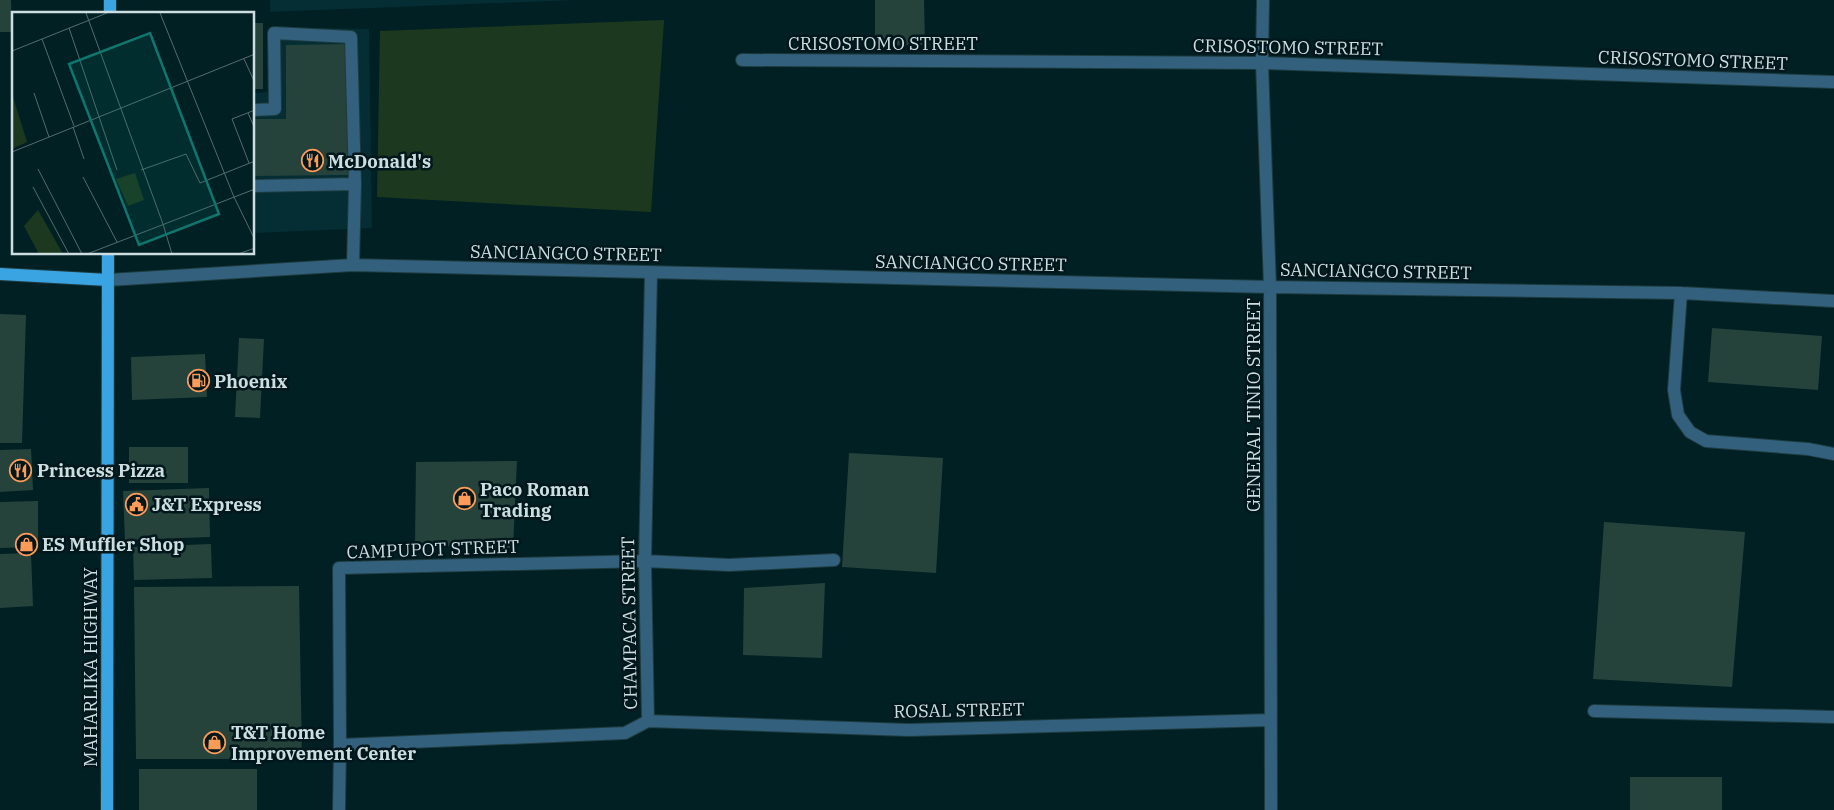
<svg xmlns="http://www.w3.org/2000/svg" width="1834" height="810" font-family="'IBM Plex Serif',serif">
<style>
.built{fill:#042e33}
.green{fill:#1c391f}
.building{fill:#25423b}
.lines{fill:none;stroke-linecap:round;stroke-linejoin:round}
.minor-casing{stroke:#1e3b3e;stroke-width:14}
.major-casing{stroke:#1e3b3e;stroke-width:14}
.minor{stroke:#32607d;stroke-width:12}
.major{stroke:#3aa4e2;stroke-width:12}
.labels{text-anchor:middle;dominant-baseline:central;stroke-width:5;stroke-linejoin:round;paint-order:stroke}
.street-label{font-size:18px;fill:#cddee1;stroke:#00171b}
.poi-label{font-size:18px;font-weight:bold;fill:#cddee1;stroke:#00171b;text-anchor:start}
.inset-road{fill:none;stroke:#536c70;stroke-width:1}
.view{fill:#0f766e;fill-opacity:0.15;stroke:#0f766e;stroke-width:2.5}
.inset-edge{fill:none;stroke:#cddee1;stroke-width:2.5}
</style>
<rect width="100%" height="100%" fill="#012024"/>
<!-- built -->
<path class="built" d="M 270,0 L 577,0 L 270,12 Z
M 271,27 L 369,29 L 372,228 L 254,233 L 254,93 L 269,92 Z"/>
<!-- green -->
<path class="green" d="M 664,20 L 651,212 L 377,197 L 380,31 Z"/>
<!-- building -->
<path class="building" d="M 0,0 L 11,0 L 12,32 L 0,32 Z
M 875,0 L 924,0 L 925,45 L 875,46 Z
M 254,23 L 263,23 L 263,89 L 254,89 Z
M 348,44 L 348,175 L 254,176 L 254,119 L 286,119 L 286,45 Z
M 0,314 L 26,315 L 22,443 L 0,443 Z
M 1712,328 L 1822,336 L 1818,390 L 1708,382 Z
M 239,338 L 264,339 L 260,418 L 235,417 Z
M 205,354 L 207,397 L 132,400 L 131,357 Z
M 129,447 L 188,447 L 188,483 L 129,483 Z
M 31,449 L 33,490 L 0,492 L 0,450 Z
M 849,453 L 943,458 L 936,573 L 842,567 Z
M 517,461 L 513,548 L 415,545 L 416,462 Z
M 209,488 L 210,537 L 125,540 L 123,491 Z
M 38,501 L 38,547 L 0,548 L 0,502 Z
M 1604,522 L 1745,532 L 1732,687 L 1593,679 Z
M 211,544 L 212,578 L 134,580 L 133,547 Z
M 31,553 L 33,606 L 0,608 L 0,554 Z
M 825,583 L 822,658 L 743,655 L 744,588 Z
M 299,586 L 302,759 L 136,759 L 134,587 Z
M 139,769 L 257,769 L 257,810 L 139,810 Z
M 1630,777 L 1722,777 L 1722,810 L 1630,810 Z"/>
<g class="lines">
<defs>
<path id="minor" d="M 1263,0 L 1262,63 L 1270,287 L 1271,810
M 742,60 L 1262,63 L 1834,82
M 254,110 L 275,109 L 274,33 L 351,37 L 355,184 L 353,265
M 254,186 L 355,184
M 108,280 L 353,265 L 1270,287 L 1681,293 L 1834,301
M 1681,293 L 1674,390 L 1678,415 L 1690,432 L 1706,441 L 1808,449 L 1834,454
M 1594,711 L 1834,717
M 648,721 L 909,730 L 1271,720
M 340,745 L 625,733 L 648,721 L 645,561 L 651,273
M 339,810 L 340,745 L 339,568 L 645,561 L 729,565 L 834,560"/>
<path id="major" d="M 110,0 L 110,14
M 0,274 L 108,280
M 107,810 L 108,254"/>
</defs>
<!-- minor casing -->
<use href="#minor" class="minor-casing"/>
<!-- major casing -->
<use href="#major" class="major-casing"/>
<!-- minor -->
<use href="#minor" class="minor"/>
<!-- major -->
<use href="#major" class="major"/>
</g>
<!-- icons -->
<defs>
<symbol id="restaurant-ring" viewBox="-11 -11 22 22"><circle r="9.5" fill="#00171b" stroke="#fe9b58" stroke-width="1.5"/><path d="M-5-6h1v4h1v-4h1v4h1v-4h1v5L-1.5 .5V6h-2V.5L-5-1ZM5-6V6H3V1.5H1.5Q1.5-4 5-6Z" fill="#fe9b58"/></symbol>
<symbol id="fuel-ring" viewBox="-11 -11 22 22"><circle r="9.5" fill="#00171b" stroke="#fe9b58" stroke-width="1.5"/><path d="M-5.5-6h7V0h2V4h1.3V-2.5L3-4.5l.8-.8L6-3V5H2.5V1h-1V6h-7ZM-4.2-4.7v3.2H.2V-4.7Z" fill="#fe9b58"/></symbol>
<symbol id="shop-ring" viewBox="-11 -11 22 22"><circle r="9.5" fill="#00171b" stroke="#fe9b58" stroke-width="1.5"/><path d="M-5-2.5h2.3a2.7 3.5 0 0 1 5.4 0H5L5.5 6h-11ZM-1.5-2.5h3a1.5 2.3 0 0 0-3 0Z" fill="#fe9b58"/></symbol>
<symbol id="civic-ring" viewBox="-11 -11 22 22"><circle r="9.5" fill="#00171b" stroke="#fe9b58" stroke-width="1.5"/><path d="M-.6-6.5H3V-4.5H.6V-3L4-1V1h2V6H-6V1h2V-1L-.6-3ZM-1.2 2.5V6h2.4V2.5Z" fill="#fe9b58"/></symbol>
</defs>
<g fill-rule="evenodd">
<use href="#restaurant-ring" x="300" y="148" width="25" height="25"/>
<use href="#fuel-ring" x="186" y="368" width="25" height="25"/>
<use href="#restaurant-ring" x="8" y="458" width="25" height="25"/>
<use href="#shop-ring" x="452" y="486" width="25" height="25"/>
<use href="#civic-ring" x="124" y="492" width="25" height="25"/>
<use href="#shop-ring" x="14" y="532" width="25" height="25"/>
<use href="#shop-ring" x="202" y="730" width="25" height="25"/>
</g>
<g class="labels">
<!-- street labels -->
<g class="street-label">
<text x="883" y="43">CRISOSTOMO STREET</text>
<text transform="translate(1288 47) rotate(1)">CRISOSTOMO STREET</text>
<text transform="translate(1693 60) rotate(2)">CRISOSTOMO STREET</text>
<text transform="translate(566 253) rotate(1)">SANCIANGCO STREET</text>
<text transform="translate(971 263) rotate(1)">SANCIANGCO STREET</text>
<text transform="translate(1376 271) rotate(1)">SANCIANGCO STREET</text>
<text transform="translate(1253 405) rotate(-90)">GENERAL TINIO STREET</text>
<text transform="translate(433 549) rotate(-2)">CAMPUPOT STREET</text>
<text transform="translate(629 623) rotate(-91)">CHAMPACA STREET</text>
<text transform="translate(90 667) rotate(-90)">MAHARLIKA HIGHWAY</text>
<text transform="translate(959 710) rotate(-1)">ROSAL STREET</text>
</g>
<!-- poi labels -->
<g class="poi-label">
<text x="328" y="161">McDonald's</text>
<text x="214" y="381">Phoenix</text>
<text x="37" y="470">Princess Pizza</text>
<text x="480" y="489">Paco Roman<tspan x="480" dy="21">Trading</tspan></text>
<text x="152" y="504">J&amp;T Express</text>
<text x="42" y="544">ES Muffler Shop</text>
<text x="231" y="732">T&amp;T Home<tspan x="231" dy="21">Improvement Center</tspan></text>
</g>
</g>
<!-- overview -->
<g transform="translate(12 12)">
<rect width="242" height="242" fill="#012024"/>
<path d="M 0,82 L 15,130 L 0,137 ZM 123,161 L 132,188 L 116,194 L 104,167 ZM 26,198 L 51,242 L 27,242 L 12,214 Z" fill="#1c391f"/>
<path class="inset-road" d="M 74,1 L 151,212M 148,1 L 222,185M 57,16 L 105,158M 30,27 L 62,114M 0,39 L 95,1M 232,47 L 243,71M 22,81 L 37,125M 236,101 L 243,117M 61,115 L 72,147M 0,140 L 243,42M 237,151 L 220,107 L 243,98M 26,157 L 70,242M 129,158 L 174,142 L 188,171 L 243,149M 71,165 L 105,230M 21,175 L 57,242M 222,185 L 243,228M 151,212 L 160,242M 75,242 L 243,177M 226,242 L 243,236"/>
<path class="view" d="M 138,21 L 207,202 L 127,233 L 57,52 Z"/>
<rect width="242" height="242" class="inset-edge"/>
</g>
</svg>
